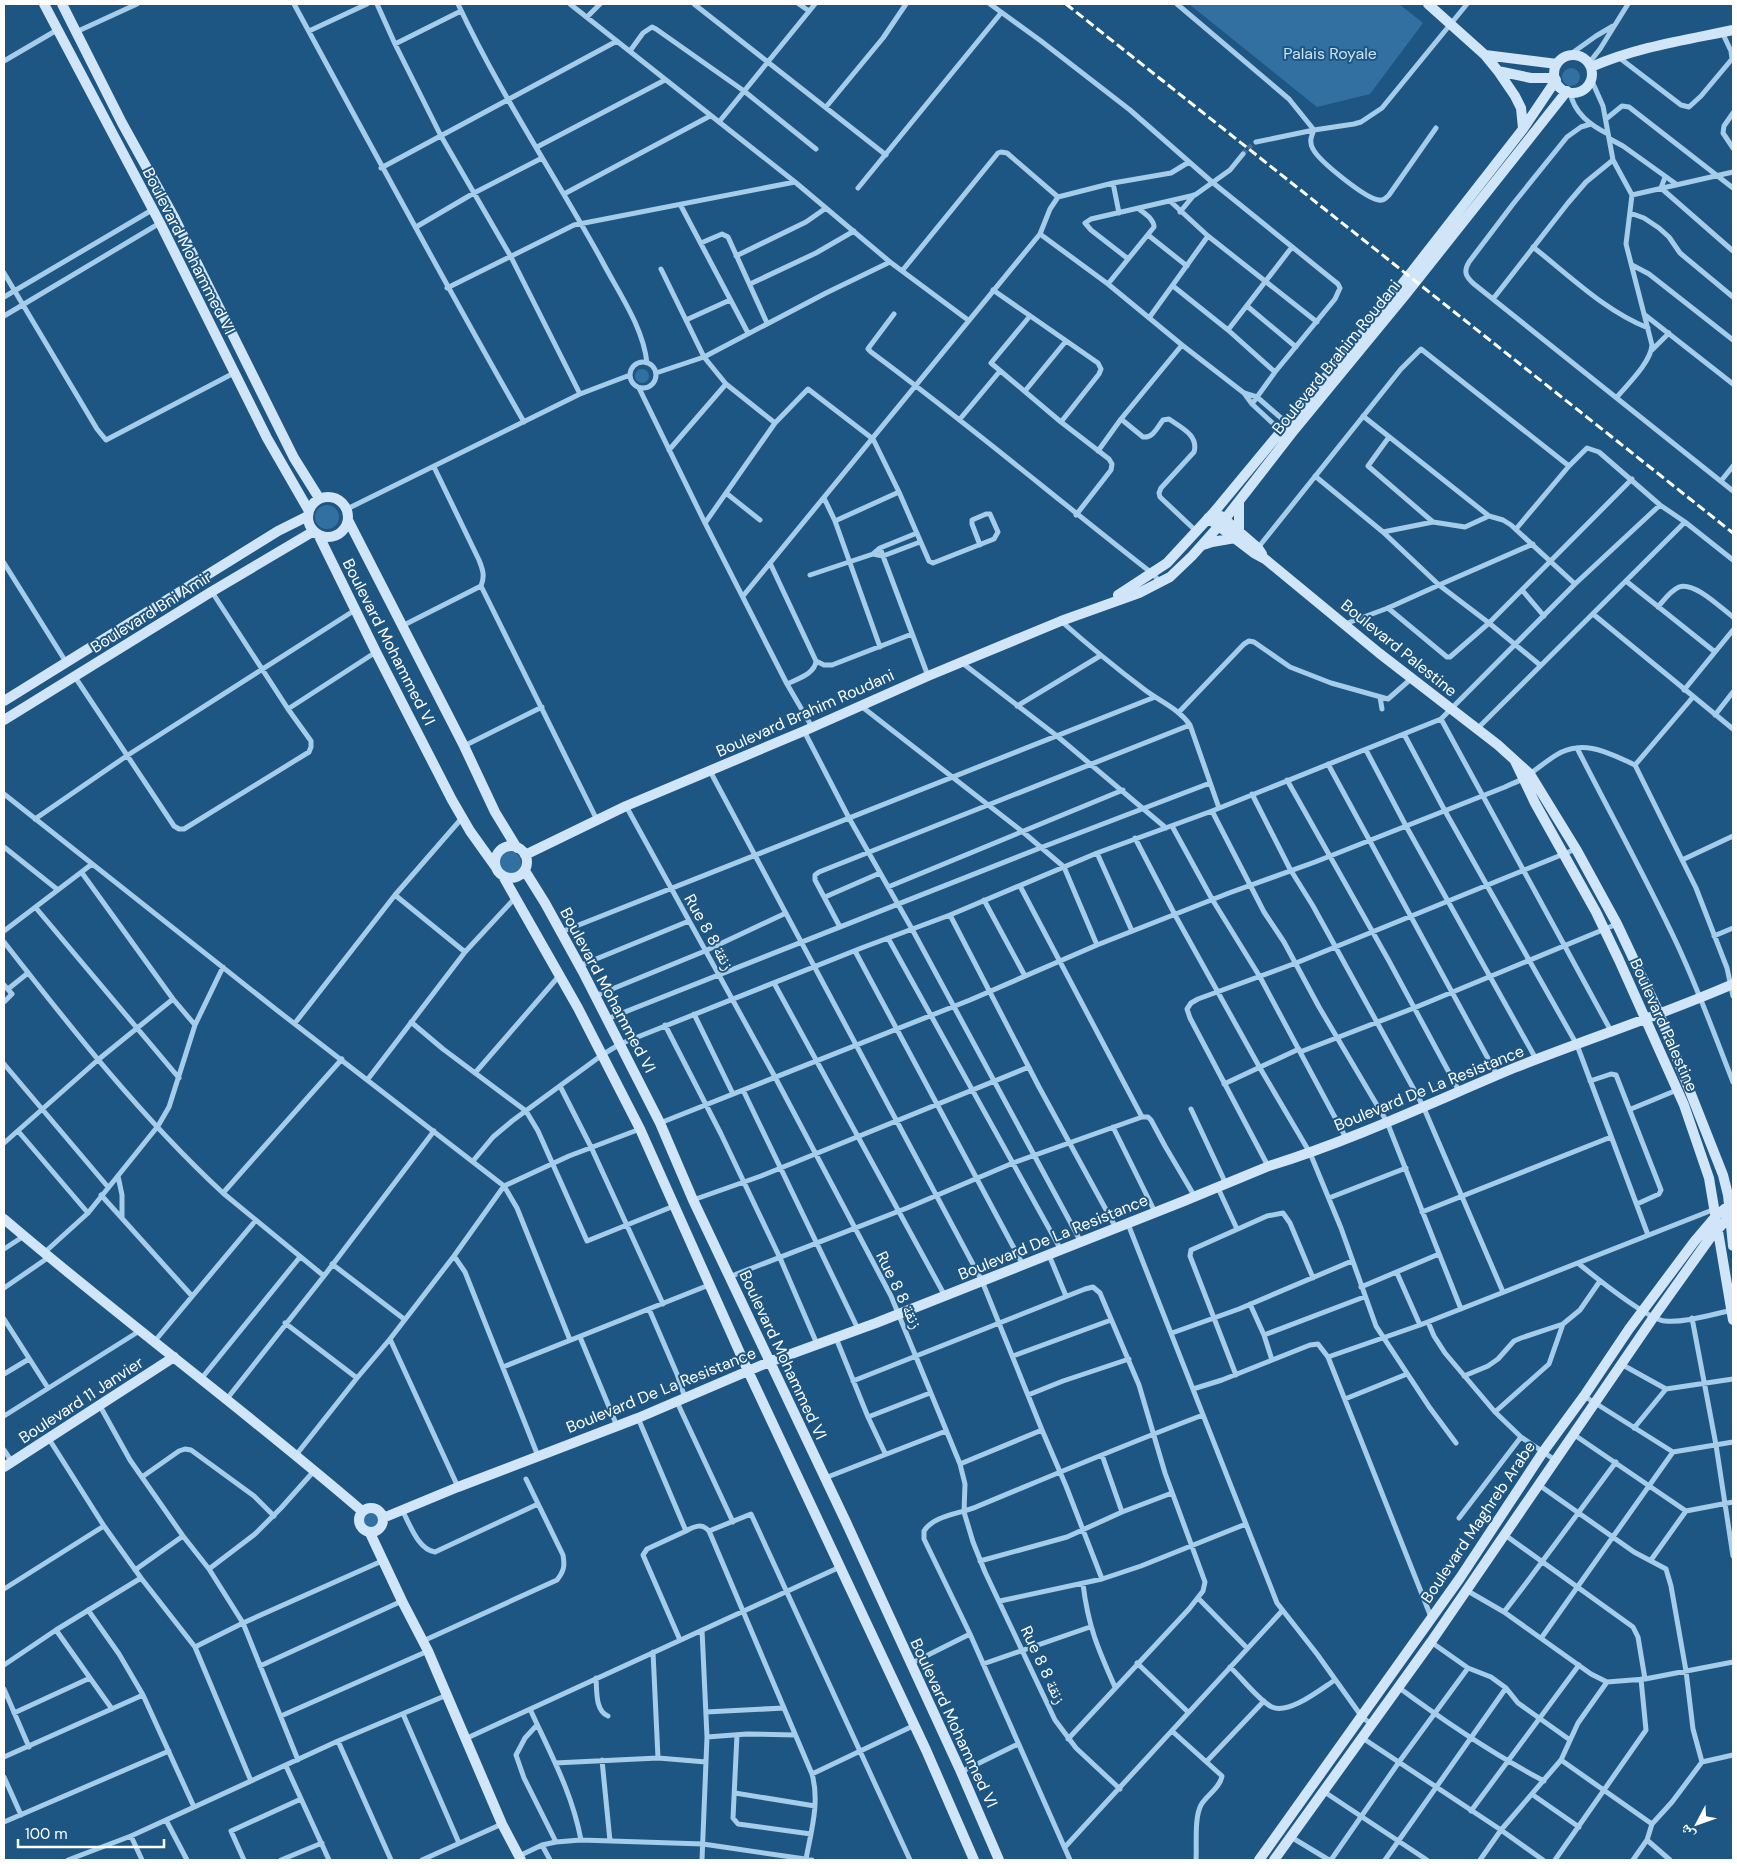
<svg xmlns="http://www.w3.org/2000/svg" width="1737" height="1864" font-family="'DM Sans','Noto Naskh Arabic',sans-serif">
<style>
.green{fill:#3270a1}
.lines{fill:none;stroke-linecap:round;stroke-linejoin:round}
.street-tunnel{stroke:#406f96;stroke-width:5;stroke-dasharray:5 2.5;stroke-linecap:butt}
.street{stroke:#a5cce9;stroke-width:5}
.secondary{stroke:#d0e5f7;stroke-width:10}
.rail{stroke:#fff;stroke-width:3;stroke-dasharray:9 4;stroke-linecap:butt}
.labels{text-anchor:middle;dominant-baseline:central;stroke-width:4;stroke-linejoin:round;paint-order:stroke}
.park-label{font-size:16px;fill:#c9e3f7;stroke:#1e5683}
.street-label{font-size:16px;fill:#fff;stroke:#1e5683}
</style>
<rect width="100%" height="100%" fill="#1e5683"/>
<!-- green -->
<path class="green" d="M 1189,4 L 1399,4 L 1423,23 L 1370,94 L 1317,107 Z
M1562 77a9 9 0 1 1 18 0a9 9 0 1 1-18 0Z
M635 376a7 7 0 1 1 14 0a7 7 0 1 1-14 0Z
M315 517a12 12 0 1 1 24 0a12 12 0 1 1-24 0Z
M497 863a12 12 0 1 1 24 0a12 12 0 1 1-24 0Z
M361 1520a10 10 0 1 1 20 0a10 10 0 1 1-20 0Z"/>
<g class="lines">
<!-- street-tunnel -->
<path class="street-tunnel" d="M 1243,154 L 1247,149 L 1256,142"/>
<!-- street -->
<path class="street" d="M 294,4 C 370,144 445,284 524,422
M 377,4 L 395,44 L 441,136 L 511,257 L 580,394
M 458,4 C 499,92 554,174 601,259 C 618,292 643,326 647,363
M 570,4 L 795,182 L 890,262 L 968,320
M 694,4 L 886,155
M 799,4 L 809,11
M 990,4 L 1041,41 L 1130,110 L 1212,182 L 1338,284 L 1340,288 L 1335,299 L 1275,372 L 1252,404
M 1177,4 L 1289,99 L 1314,130 L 1354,124 L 1361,122 L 1382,108 L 1467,4
M 587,17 L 600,4
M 309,31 L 367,4
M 76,32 L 137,4
M 395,44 L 461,11
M 630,51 L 643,33 L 652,27 L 656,29 L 744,91 L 816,149
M 1568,56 L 1596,36 L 1613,26
M 1617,56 L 1681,105 L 1689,107 L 1701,96 L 1732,59 L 1731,51 L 1722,32
M 4,61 L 57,30
M 1589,63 L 1600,49 L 1628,4
M 1591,79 L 1603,106 L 1613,160 L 1632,195 L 1626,244 L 1652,345 C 1651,362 1628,384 1617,397
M 1570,92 C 1574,113 1590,125 1608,134
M 826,107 L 883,38 L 906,4
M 1733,113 L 1724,126 L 1723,133 L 1733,148
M 1606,119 L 1622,106 L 1629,107 L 1733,188
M 719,122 L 815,4
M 1591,124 L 1581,127 L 1567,137 L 1513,204 L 1469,262 C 1463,272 1466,277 1474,284 L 1733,491
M 1314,130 C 1311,137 1309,142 1313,149 C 1319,161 1366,199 1379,200 C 1384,201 1386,198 1389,195 L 1436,128
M 1610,139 L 1623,146 L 1676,184
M 1256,142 L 1314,130
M 537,147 L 665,80
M 381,168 L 617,41
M 1665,177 L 1661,188 L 1733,251
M 1113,183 L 1119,213
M 858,188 L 1001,13
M 564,194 L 710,116
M 1632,195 L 1733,172
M 1170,201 L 1208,236 L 1317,322
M 681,206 L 748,333
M 1180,212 L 1194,195
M 1630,213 L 1644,218 L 1659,228 L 1669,237 L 1680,253 L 1733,297
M 416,227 L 474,193 L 542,158
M 1040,234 L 1108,284 L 1182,345 L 1244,393 L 1252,404 L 1281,431
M 1148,235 L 1187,266
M 701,243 L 722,234 L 728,237 L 767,323
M 1533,247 C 1570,276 1605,311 1648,328
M 736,256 L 806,222 L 826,208
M 1127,258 L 1091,230 L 1085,223 L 1091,219 L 1195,195 L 1230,170 L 1243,154
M 1632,265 L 1649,274 L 1733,340
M 661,269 L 704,357 L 726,384 L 775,423 L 808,389 L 873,439 L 899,492 L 929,561 L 933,563 L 994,539 L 998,532 L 990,514 L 986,514 L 972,520 L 972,524 L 980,545
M 902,271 L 998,153 L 1001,152 L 1007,153 L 1058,197
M 4,273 L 97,429 L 106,440 L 234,373
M 750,284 L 816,253 L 854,231
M 1108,284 L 1154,227 C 1154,219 1145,214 1139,209
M 1173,286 L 1228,330 L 1275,372
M 447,288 L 574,225 L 795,182
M 993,290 L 1098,363 L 1101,369 L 1099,374 L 1061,422
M 4,297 L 152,210
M 1493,299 L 1568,203 L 1586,182 L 1613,160
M 1247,306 L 1296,347
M 894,314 L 870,346 L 868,349 L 871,352 C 967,423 1058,500 1153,574 L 1160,582
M 1645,315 L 1733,384
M 4,316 L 160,223
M 1030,316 L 991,363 L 1061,422 L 1109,459 L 1112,464 L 1111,470 L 1076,515
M 1149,318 L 1208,236
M 686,320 L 730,300
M 1228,330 L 1292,247
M 1652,350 L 1669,333
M630 375a13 13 0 1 1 26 0a13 13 0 1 1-26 0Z
M 656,373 L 704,357 L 826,293 L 890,262
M 639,388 L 705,523 L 787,684 L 812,727
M 1025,391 L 1066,341
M 1244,393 L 1257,397 L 1288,424
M 1363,416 L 1489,516 L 1503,520 L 1511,525 L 1575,584
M 960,419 L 1000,371
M 1121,419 L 1143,437 C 1153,438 1157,428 1163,420 L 1169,419 C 1180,427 1199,435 1194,452 L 1161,488 L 1159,493 L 1160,497 L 1196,531
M 1389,437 L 1368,466 L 1433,522 L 1465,527 L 1489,516
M 669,450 L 726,384
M 1098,451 L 1121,419 L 1182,345
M 434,467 L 479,560 C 483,570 485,576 481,586 L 597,820
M 1315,476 L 1383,532 L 1439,585 L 1533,544
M 1721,481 L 1733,466
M 726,493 L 760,520
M 824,498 L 835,521 L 880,647
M 347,509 L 580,394 L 630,375
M 835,521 L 899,492
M 705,523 L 775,423
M 1516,529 L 1569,466 L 1587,448 L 1599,452 L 1660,505 L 1685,522
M 1383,532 L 1433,522
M 880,548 L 928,676
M 1257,549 L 1401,369 L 1421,349 L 1569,466
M 873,554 L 883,556 L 920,542
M 4,563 L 66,662
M 770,563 L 816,661 C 815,674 797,679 787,684
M 810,575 L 873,554 L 880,548 L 917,533
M 1626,581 L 1715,652
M 1522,590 L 1544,616
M 743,596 L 1040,234 L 1050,209 L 1058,197 L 1113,183 L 1171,173 L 1189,162
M 1658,607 C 1664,600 1670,591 1679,587 C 1694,581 1721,608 1733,617
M 1388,608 L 1447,657 L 1450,657 L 1489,623 L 1632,479
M 1593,614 L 1733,729
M 1061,621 C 1088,645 1116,668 1145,690 C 1161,702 1179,709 1190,725 L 1219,808
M 1345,624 L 1388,608 L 1439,585 L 1489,623 L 1540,665
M 402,626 L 481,586
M 816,661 L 824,665 L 832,665 L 912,634
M 961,662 L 1057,736 L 1166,828
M 75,677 L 174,826 L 179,829 L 184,829 L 309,752 L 311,747 L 311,741 L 288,709 L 212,592
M 1684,690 L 1733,630
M 1380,697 L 1382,709
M 861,706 L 1023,832 L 1064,867 L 1097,945
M 1017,706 L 1100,656
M 288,709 L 376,652
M 1179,712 L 1244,644 L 1249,641 L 1254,642 L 1290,667 L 1331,683 L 1388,699 L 1412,678
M 1715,715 L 1733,692
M 1441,719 L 1611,1031
M 1477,729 L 1685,522 L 1733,560
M 804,731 L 849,818 L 912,929 L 1081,1242
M 1404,734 L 1445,811 L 1577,1045 L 1648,1235
M 464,746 L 542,707
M 1577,748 C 1610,813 1646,878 1677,944 C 1698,989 1715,1036 1733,1082
M 1366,750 L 1406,826 L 1536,1059
M 1328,764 L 1497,1075
M 1635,765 L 1693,697
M 710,771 L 982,1281 L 1042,1430 L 1066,1486 L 1102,1579 L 1141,1566 L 1246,1524
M 1287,780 L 1389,961 L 1459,1091
M 4,794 L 278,1011 L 504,1186 L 517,1208 L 570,1340
M 1252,794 L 1290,869 L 1313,906 L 1423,1106 L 1503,1292
M 626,806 L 775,1077 L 891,1296 L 960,1464 L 965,1484 L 964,1512 L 973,1542 L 985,1572 L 1055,1720 L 1076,1748 L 1120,1789
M 1212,811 L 1264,912 L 1284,942 L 1319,1007 L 1387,1122 L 1461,1309
M 35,819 L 128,755 L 355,610
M 1172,826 L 1212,899 L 1260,977 L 1346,1138
M 1135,838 L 1175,915 L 1260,1068 L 1310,1153 L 1341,1228 L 1376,1326 L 1430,1408 L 1456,1443
M 4,847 L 58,890
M 1097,853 L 1132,931
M 1682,860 L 1733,836
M 82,873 L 173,999 L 195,1025
M 1020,886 L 1142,1117
M 888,887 L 1123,790
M 395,895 L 465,952
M 825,897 L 880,873
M 984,900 L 1025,976
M 36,908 L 179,1078
M 950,915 L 1039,1087 L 1116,1228
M 840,927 L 815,880 L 815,875 L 819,872 L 1190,725
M 4,931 L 92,864
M 561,932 L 1155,697
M 1714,936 L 1733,928
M 888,938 L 1061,1250
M 4,942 C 71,1028 142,1118 223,1193
M 855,951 L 1023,1265
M 579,966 L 689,921
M 774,983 L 945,1296
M 4,985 L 12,994 L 4,1002
M 8,989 L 28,973
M 595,996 L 705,951 L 786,913
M 694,1014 L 733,1094
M 607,1019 L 1040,848 L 1210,783
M 411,1022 L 443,1049 L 526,1111 L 538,1131 L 587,1241 L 674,1206
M 295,1023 L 395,895 L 462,818
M 665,1025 L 721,1134 L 780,1258 L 817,1344
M 1300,1052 L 1414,1008 L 1617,924
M 4,1064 L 108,1187
M 475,1073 L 559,976
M 368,1079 L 465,952 L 515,898
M 1590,1081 L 1611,1074 L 1616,1075 L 1661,1190 L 1659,1194 L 1637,1204
M 1224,1084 L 1299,1049
M 560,1086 L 591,1147 L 663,1304
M 743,1090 L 858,1329
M 1191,1109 L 1226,1184
M 1631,1109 L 1677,1090
M 660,1123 L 970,1000 L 1097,945 L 1229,893 L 1315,862 L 1505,787 C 1511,784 1517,782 1522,779 C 1540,769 1555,750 1576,748 C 1595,745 1618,757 1635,765 L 1696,888 L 1727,968 L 1733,996
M 1113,1127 L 1155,1212
M 18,1131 L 88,1213
M 4,1143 L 99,1059 L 173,999
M 473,1161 L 493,1137 L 512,1121 L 602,1055 L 620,1044 L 864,947 L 950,915 L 1097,853 L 1212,811 L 1441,719 L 1575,584 L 1660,505
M 1268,1166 L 1190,1018 L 1187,1009 L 1191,1003 L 1198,999 L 1296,963 L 1576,849
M 118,1176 L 122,1195 L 122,1217
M 1218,1188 L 1237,1229
M 101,1195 L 192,1296
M 1329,1198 L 1406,1168
M 693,1200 L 761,1176 L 1029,1067
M 1422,1212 L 1611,1137
M 1128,1224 L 1277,1603 L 1317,1654 L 1362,1717 L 1371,1724
M 4,1249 L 24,1236
M 45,1252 L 88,1213 L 158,1126 L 169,1107 L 195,1025 L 223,967
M 1049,1255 L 1066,1296
M 454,1256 L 465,1272 L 538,1456
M 332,1264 L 404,1319
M 1579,1264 C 1594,1276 1648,1320 1665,1321 C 1685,1323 1713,1314 1733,1310
M 1397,1273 L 1420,1325
M 324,1276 L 223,1193 L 342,1059
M 729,1277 L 907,1208 L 1013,1163 L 1142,1117 L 1148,1117 L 1151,1120 L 1165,1146 L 1195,1197
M 1361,1287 L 1439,1254
M 4,1288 L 49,1257
M 1250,1304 L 1264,1335 L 1272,1360
M 649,1309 L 677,1374 L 685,1398
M 1692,1318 L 1716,1445 L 1733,1556
M 4,1319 L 48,1388
M 1428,1322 L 1434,1336 L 1445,1353 L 1495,1412 L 1521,1437 L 1555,1460
M 285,1323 L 357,1378
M 1172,1333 L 1239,1309 L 1352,1261
M 1264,1335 L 1364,1297
M 580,1337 L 617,1426
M 836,1338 L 868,1417 L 885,1453
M 390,1339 L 458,1487
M 154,1342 L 256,1220
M 1013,1356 L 1111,1320
M 1621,1364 L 1666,1389 L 1733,1379
M 503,1367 L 709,1285
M 4,1374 L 29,1359
M 1236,1375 L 1190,1256 L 1191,1250 L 1267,1216 L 1283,1213 L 1290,1223 L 1313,1278
M 1464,1376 L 1488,1366 L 1498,1359 L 1514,1341 L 1521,1338 L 1563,1324 L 1580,1310 L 1600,1281
M 201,1379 L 300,1257
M 853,1381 L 1085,1289 L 1093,1287 L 1100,1293 L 1139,1385 L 1165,1473 L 1205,1582 L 1203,1591 L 1189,1609 L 1068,1739
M 1193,1389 L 1222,1380 L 1310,1345 L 1318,1344 L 1328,1357
M 1028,1395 L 1063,1381 L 1129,1359
M 1584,1396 L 1673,1452 L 1733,1442
M 1345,1399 L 1407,1374
M 226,1400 L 324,1276 L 434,1131
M 677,1402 L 733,1522
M 100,1406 L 130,1460 L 183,1536 L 209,1569 L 243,1623 L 298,1760
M 1495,1412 L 1549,1364 L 1563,1324
M 4,1416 L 141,1330
M 868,1417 L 930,1393
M 638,1418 L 686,1531 L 647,1549 L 643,1555 L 680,1640
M 1634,1428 L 1666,1389
M 1573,1434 L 1686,1511 L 1733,1502
M 49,1439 L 104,1526 L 141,1578 L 195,1647 L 251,1781
M 4,1450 L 12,1462
M 296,1455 L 357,1378 L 390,1339 L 454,1256 L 504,1186 L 569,1156 L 640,1129
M 1102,1455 L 1122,1512
M 960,1464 L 1042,1430
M 142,1477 L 179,1451 L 185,1449 L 191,1450 L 254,1496 L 274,1516
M 825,1478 L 946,1431
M 1539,1485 L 1634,1552 L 1666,1569 L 1671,1586 L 1686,1671 L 1693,1729 L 1702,1762
M 402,1510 C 410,1524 418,1550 435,1552 L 538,1504
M 1459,1518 L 1521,1437
M 686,1531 C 695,1526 702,1523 709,1531
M 1505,1535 L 1633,1627 L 1638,1637 L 1645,1679
M 1651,1560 L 1686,1511
M 980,1561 L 1067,1537 L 1122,1512 L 1172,1493
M 209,1569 L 255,1534 L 281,1508 L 314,1471
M 135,1570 L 183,1536
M 1083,1584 C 1088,1626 1098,1649 1115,1687
M 4,1589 L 104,1526
M 1466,1590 L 1504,1612 L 1591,1674 L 1607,1682 L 1645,1679 L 1733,1662
M 1198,1598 L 1247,1648
M 1000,1601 L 1102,1579
M 88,1610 L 119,1654 L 143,1695 L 194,1807
M 1504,1612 L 1527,1582 L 1616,1462
M 1431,1617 L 1328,1357 L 1420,1325 L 1715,1209
M 56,1630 L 112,1709
M 702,1630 L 707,1737 L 702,1860
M 1542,1637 L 1673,1452
M 423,1641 L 557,1580 C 564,1571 565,1566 563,1555 L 526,1479
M 1431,1642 L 1468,1668 L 1491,1677 L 1506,1688 L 1518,1703 L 1570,1740
M 195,1647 L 243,1623 L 382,1561
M 653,1652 L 658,1758
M 1137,1663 L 1188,1712
M 910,1664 L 970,1634
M 983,1664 L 1090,1627
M 4,1665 L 56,1630 L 141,1578
M 260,1666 L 402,1601
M 1230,1667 C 1241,1677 1260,1702 1272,1707 C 1289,1715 1321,1689 1335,1680
M 596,1678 C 597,1690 595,1711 608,1716
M 1398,1687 C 1444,1721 1493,1754 1544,1781
M 4,1689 L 29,1747
M 530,1709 C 550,1753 572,1792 581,1840
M 706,1712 L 784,1708
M 14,1713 L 90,1678
M 403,1714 L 459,1843
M 281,1716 L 428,1651
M 537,1725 L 525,1738 L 516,1755 L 524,1778 L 556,1842
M 1172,1731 L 1222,1776 C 1220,1788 1207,1795 1201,1805 C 1194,1818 1197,1845 1196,1860
M 737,1735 L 733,1818 L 738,1824 L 811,1834
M 707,1737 L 747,1734 L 795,1735
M 1361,1737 L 1501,1830 L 1543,1860
M 465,1739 L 840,1567
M 338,1741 L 391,1860
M 4,1757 L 143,1695
M 602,1760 L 610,1841
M 1561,1760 L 1652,1824
M 1207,1761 L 1264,1701
M 555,1763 L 658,1758 L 706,1762
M 286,1766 L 329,1860
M 961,1772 L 1018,1744
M 812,1774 L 915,1725
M 4,1777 L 21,1815
M 1323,1791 L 1427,1860
M 735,1793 L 815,1806
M 1533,1795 L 1579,1827
M 1471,1811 L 1579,1665
M 166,1820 L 187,1860
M 4,1822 L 169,1751
M 131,1836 L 142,1860
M 1291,1837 L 1329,1860
M 1647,1840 L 1670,1860
M 542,1845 L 550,1860
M 1065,1847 L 1282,1611
M 519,1856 L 542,1845 L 556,1842 L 581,1840 L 703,1844 L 812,1860
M 806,1859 C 811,1832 820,1802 812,1774 L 709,1531 L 751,1514 L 910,1860
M 68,1860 L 131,1836 L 338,1741 L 447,1695
M 244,1860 L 231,1831 L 301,1799
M 281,1860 L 322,1843
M 422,1860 L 502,1824
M 1070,1860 L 970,1634 L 924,1539 L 924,1531 C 934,1515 960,1514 976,1507 C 1051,1476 1126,1444 1203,1415
M 1331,1860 L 1399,1762 L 1468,1668
M 1385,1860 L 1506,1688
M 1480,1860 L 1501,1830 L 1561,1760 L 1578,1723 L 1607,1682
M 1555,1860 L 1646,1730 L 1641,1679
M 1633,1860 L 1647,1840 L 1652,1824 L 1672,1802 L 1702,1762 L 1733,1755"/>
<!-- secondary -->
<path class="secondary" d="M 44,4 L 160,223 L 267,438 L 309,511
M 62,4 L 122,123 L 174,217 L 294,458 L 319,498
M 1428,4 L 1485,55 L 1498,71 L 1515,96 L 1521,108 L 1523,128
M 1485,55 L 1557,64
M1554 74a19 19 0 1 1 38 0a19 19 0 1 1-38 0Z
M 1591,67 C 1637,47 1685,40 1733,30
M 1498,71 L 1531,78 L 1555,78
M308 517a20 20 0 1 1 40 0a20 20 0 1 1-40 0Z
M 1221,516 L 1258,548 L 1262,554
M 1208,518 L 1254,553 L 1265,559 L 1379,653 L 1498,745 L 1530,774 L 1576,849 L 1617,924 L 1659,1013 L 1723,1175 L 1728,1195 L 1733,1246
M 348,520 L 464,746 L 495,812 L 517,848
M 1239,531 L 1239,502
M 318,534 L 376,652 L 452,800 L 470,831 L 495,866
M 1203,545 L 1212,542 L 1235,538
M 1118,595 L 1167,563 L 1215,511 L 1392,297 L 1523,129 L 1556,80
M 4,701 L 278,531 L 308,516
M 4,720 L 211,592 L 314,531
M 1515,761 L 1535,803 L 1596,912 L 1619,960 L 1684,1105 L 1709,1178 L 1733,1320
M495 862a16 16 0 1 1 32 0a16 16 0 1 1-32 0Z
M 525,855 L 626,806 L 804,731 L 928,676 L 1061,621 L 1139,593 L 1170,577 L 1192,556 L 1225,519 L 1295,429 L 1406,294 L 1567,91
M 525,871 L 545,903 L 583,972 L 660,1123 L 693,1200 L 846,1522 L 961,1772 L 999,1860
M 503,876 L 578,1008 L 640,1129 L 748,1371 L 926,1750 L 974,1860
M 4,1219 C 121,1319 246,1411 362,1511
M 4,1467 L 174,1357
M359 1520a12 12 0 1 1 24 0a12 12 0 1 1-24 0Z
M 383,1518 L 458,1487 L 638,1418 L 769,1362 L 876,1323 L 1184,1201 L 1269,1166 C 1353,1140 1433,1102 1514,1068 C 1587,1039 1662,1015 1733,984
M 370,1533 L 402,1601 L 428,1651 L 502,1824 L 521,1860
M 1259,1860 L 1460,1578 L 1543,1452 L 1584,1396 L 1629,1329 L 1694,1242 L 1716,1216 L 1728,1206
M 1274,1860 L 1431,1642 L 1653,1318 L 1710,1238 L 1730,1216"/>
<!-- rail -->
<path class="rail" d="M 1066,4 L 1733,533"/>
</g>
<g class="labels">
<!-- park labels -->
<g class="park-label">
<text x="1330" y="53">Palais Royale</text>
</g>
<!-- street labels -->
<g class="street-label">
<text transform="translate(189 251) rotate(63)">Boulevard Mohammed VI</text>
<text transform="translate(1336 357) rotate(-51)">Boulevard Brahim Roudani</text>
<text transform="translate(151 612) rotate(-32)">Boulevard Bni Amir</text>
<text transform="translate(389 642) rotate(63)">Boulevard Mohammed VI</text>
<text transform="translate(1399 648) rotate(39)">Boulevard Palestine</text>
<text transform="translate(805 713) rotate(-24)">Boulevard Brahim Roudani</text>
<text transform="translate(709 932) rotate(61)">Rue 8 8 زنقة</text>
<text transform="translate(608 990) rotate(62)">Boulevard Mohammed VI</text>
<text transform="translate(1664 1025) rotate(66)">Boulevard Palestine</text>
<text transform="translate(1429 1088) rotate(-22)">Boulevard De La Resistance</text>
<text transform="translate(1053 1237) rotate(-22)">Boulevard De La Resistance</text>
<text transform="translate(899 1290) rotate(64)">Rue 8 8 زنقة</text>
<text transform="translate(783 1355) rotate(65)">Boulevard Mohammed VI</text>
<text transform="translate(661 1390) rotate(-22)">Boulevard De La Resistance</text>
<text transform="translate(81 1400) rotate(-33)">Boulevard 11 Janvier</text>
<text transform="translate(1478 1522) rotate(-56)">Boulevard Maghreb Arabe</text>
<text transform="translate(1043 1665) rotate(65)">Rue 8 8 زنقة</text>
<text transform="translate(954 1723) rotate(65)">Boulevard Mohammed VI</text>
</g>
</g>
<!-- border -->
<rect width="1737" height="1864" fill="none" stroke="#ffffff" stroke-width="10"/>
<!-- north arrow -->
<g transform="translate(1697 1824) rotate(229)" stroke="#1e5683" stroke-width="4" paint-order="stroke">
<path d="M0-4L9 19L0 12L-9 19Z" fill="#ffffff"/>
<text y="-8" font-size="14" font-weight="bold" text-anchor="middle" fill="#ffffff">ش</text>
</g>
<!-- scale -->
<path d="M18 1839v8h146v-8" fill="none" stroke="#ffffff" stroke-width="2.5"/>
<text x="25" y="1839" font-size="15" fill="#ffffff" stroke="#1e5683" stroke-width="4" paint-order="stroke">100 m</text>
</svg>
